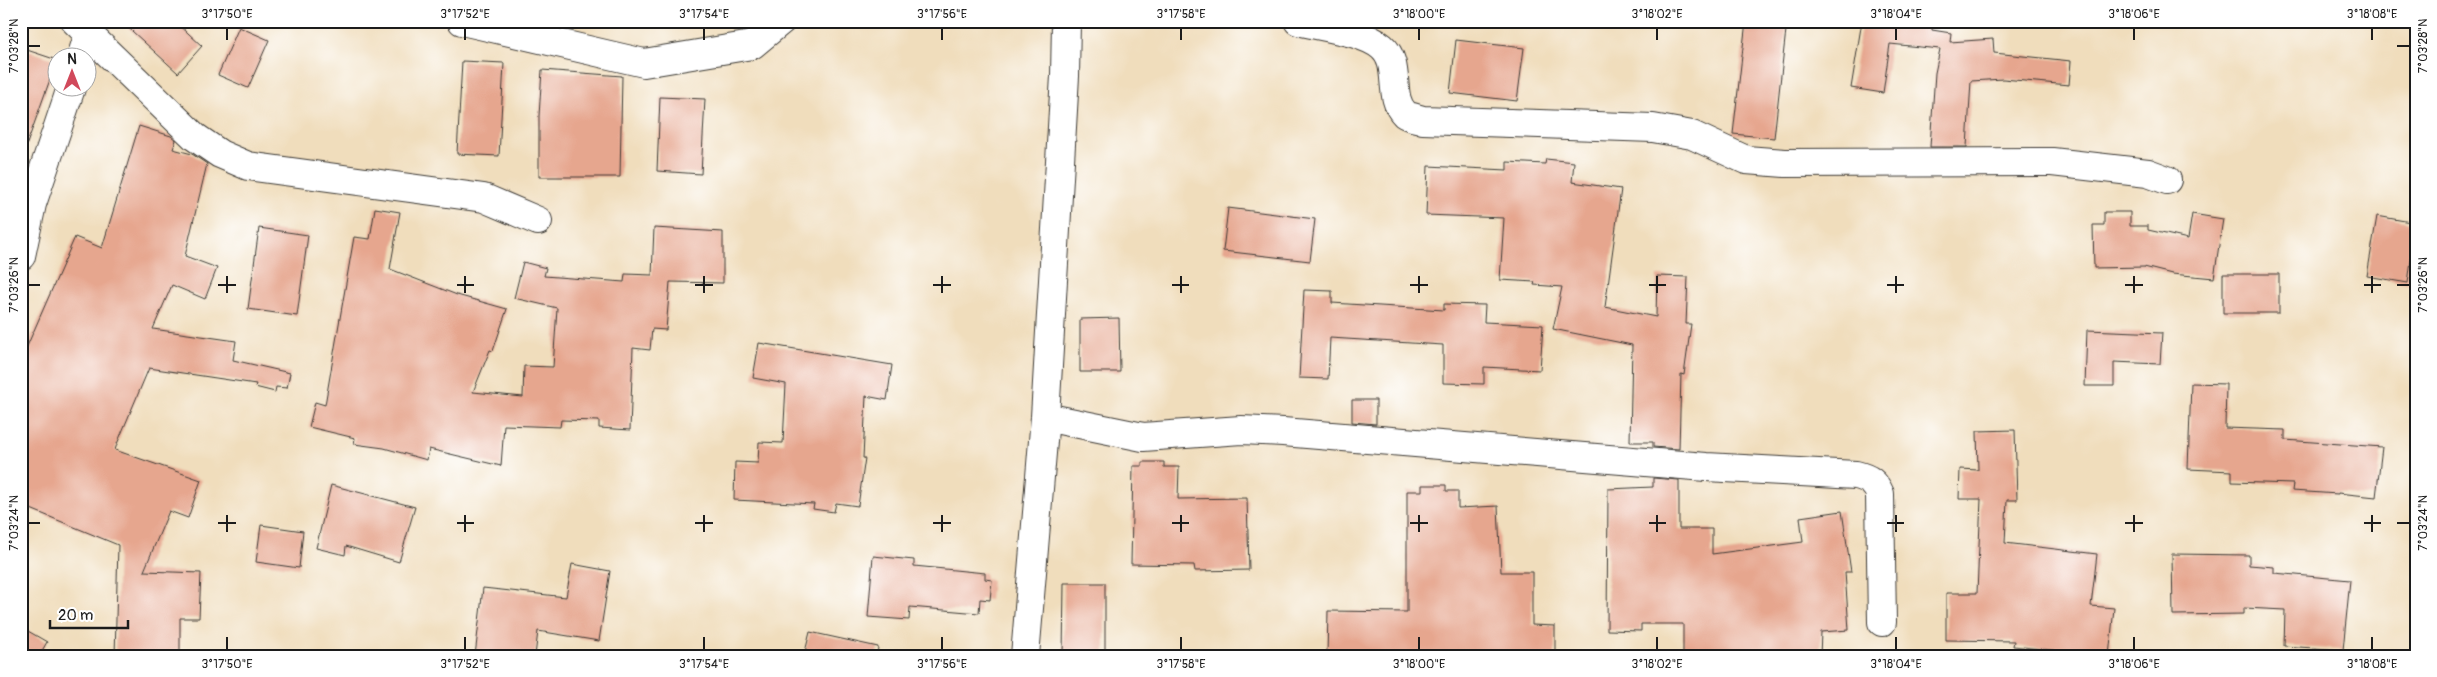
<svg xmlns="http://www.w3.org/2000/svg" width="2437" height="677" font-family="Pangolin,sans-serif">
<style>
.building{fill:#e6a68e}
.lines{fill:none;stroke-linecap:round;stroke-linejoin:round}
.minor-casing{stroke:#3c3934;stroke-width:30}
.minor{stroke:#fff;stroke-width:28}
.ticks{fill:none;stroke:#1c1c1c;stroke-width:2}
.neatline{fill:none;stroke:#1c1c1c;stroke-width:2}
.ticks-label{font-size:12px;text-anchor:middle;fill:#1c1c1c}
</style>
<rect width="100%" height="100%" fill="#fff"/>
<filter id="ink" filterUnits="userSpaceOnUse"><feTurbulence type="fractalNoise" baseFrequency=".02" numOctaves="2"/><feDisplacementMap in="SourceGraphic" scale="10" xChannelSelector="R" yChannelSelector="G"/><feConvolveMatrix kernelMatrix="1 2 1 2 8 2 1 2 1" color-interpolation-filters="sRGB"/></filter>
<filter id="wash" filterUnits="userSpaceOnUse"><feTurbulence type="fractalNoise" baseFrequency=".0096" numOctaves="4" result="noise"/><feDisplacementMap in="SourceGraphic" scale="20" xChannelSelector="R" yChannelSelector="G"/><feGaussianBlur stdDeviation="1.12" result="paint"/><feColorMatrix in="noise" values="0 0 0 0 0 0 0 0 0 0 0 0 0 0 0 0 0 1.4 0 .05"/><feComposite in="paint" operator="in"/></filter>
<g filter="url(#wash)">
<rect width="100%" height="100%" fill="#f0ddbc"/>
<g id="blocks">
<!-- building -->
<path class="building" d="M 121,21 L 175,21 L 202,46 L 178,73 Z
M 1746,21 L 1787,21 L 1774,138 L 1733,134 Z
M 1862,21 L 1932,26 L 1932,30 L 1951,33 L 1950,42 L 1993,39 L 1994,53 L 2071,61 L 2069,85 L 2003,79 L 1971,81 L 1967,147 L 1930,147 L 1935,73 L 1940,49 L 1890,44 L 1883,93 L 1851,88 Z
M 239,27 L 269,40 L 248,88 L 218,75 Z
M 1456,40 L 1524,48 L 1517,101 L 1450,93 Z
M 21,48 L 57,60 L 24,152 L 21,152 Z
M 462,61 L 504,63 L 499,156 L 457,154 Z
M 542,70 L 622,76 L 620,177 L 539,177 L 539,116 Z
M 660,97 L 705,99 L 701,174 L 657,171 Z
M 139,126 L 171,136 L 176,140 L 173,149 L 192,154 L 207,164 L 185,256 L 217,268 L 205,299 L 172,285 L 153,329 L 236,341 L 233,360 L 290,373 L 287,388 L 276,387 L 275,392 L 255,387 L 256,384 L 149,368 L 117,444 L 115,450 L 201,480 L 188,518 L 169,511 L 144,571 L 201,573 L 199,618 L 180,618 L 180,656 L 115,656 L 118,545 L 21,505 L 21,360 L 75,237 L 102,248 Z
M 1546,159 L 1574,162 L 1572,182 L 1621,189 L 1605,307 L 1656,317 L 1657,276 L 1688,277 L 1686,324 L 1691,324 L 1684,375 L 1681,374 L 1679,449 L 1653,447 L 1653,442 L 1630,442 L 1632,345 L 1553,329 L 1562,287 L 1534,285 L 1535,282 L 1500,280 L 1504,218 L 1426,215 L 1428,166 L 1507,170 L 1507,162 L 1545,164 Z
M 375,208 L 400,212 L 390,269 L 457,295 L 507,309 L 493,351 L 490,350 L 473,392 L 523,397 L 524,366 L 553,367 L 557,308 L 514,298 L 523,262 L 546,268 L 544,276 L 624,282 L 625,274 L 652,275 L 654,228 L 723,232 L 723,283 L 670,282 L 666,330 L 652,329 L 650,350 L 633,348 L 630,430 L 599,428 L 599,421 L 561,420 L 560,427 L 504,425 L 501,466 L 429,449 L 427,460 L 384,448 L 354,444 L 355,438 L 309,427 L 315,402 L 325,405 L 354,237 L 370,239 Z
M 1228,208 L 1315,219 L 1310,261 L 1223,251 Z
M 2104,212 L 2130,212 L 2130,226 L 2148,226 L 2148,230 L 2188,239 L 2192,214 L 2223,219 L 2214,278 L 2172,274 L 2144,267 L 2094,268 L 2093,225 L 2104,225 Z
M 2377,216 L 2416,223 L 2408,283 L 2367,276 Z
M 259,228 L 308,235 L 297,316 L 248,309 Z
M 2223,274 L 2279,274 L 2279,313 L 2223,313 Z
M 1304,290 L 1332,291 L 1332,303 L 1444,310 L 1444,304 L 1485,305 L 1484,322 L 1543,325 L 1540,370 L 1484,367 L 1484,384 L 1443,383 L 1443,345 L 1330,338 L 1328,379 L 1299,378 Z
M 1119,318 L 1120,372 L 1080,372 L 1080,319 Z
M 2087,330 L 2162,333 L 2160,364 L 2114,362 L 2114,386 L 2085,386 Z
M 759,343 L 892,365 L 887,400 L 866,396 L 863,458 L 865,458 L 858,506 L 836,503 L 834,512 L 813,509 L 814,504 L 734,500 L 735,462 L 758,463 L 759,442 L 783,443 L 786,384 L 753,378 Z
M 2191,383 L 2226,384 L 2225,428 L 2285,430 L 2285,440 L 2382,447 L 2376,497 L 2338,493 L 2338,494 L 2292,491 L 2293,484 L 2232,482 L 2232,471 L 2188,469 Z
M 1352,400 L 1376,400 L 1376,424 L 1352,422 Z
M 2015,430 L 2017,500 L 2007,500 L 2005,543 L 2097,554 L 2091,606 L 2114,608 L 2109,656 L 2013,646 L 2014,641 L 1946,640 L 1946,593 L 1977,593 L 1981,499 L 1959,499 L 1960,469 L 1978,470 L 1977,431 Z
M 1142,462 L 1164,462 L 1164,467 L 1179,467 L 1178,499 L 1247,498 L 1249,570 L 1195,571 L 1194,565 L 1131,564 L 1133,466 L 1142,466 Z
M 1653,478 L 1679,480 L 1679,529 L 1712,529 L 1712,554 L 1803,542 L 1800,517 L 1842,511 L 1851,572 L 1845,572 L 1849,630 L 1821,632 L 1820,656 L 1683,656 L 1683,624 L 1641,624 L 1641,631 L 1607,630 L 1608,489 L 1653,487 Z
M 331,485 L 415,507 L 399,562 L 346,546 L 345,555 L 316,548 Z
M 1422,485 L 1446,485 L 1446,491 L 1458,491 L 1458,508 L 1498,506 L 1501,572 L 1532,572 L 1532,625 L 1555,626 L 1555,656 L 1327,656 L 1328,611 L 1407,612 L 1407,491 L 1422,491 Z
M 261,525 L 303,531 L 299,568 L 256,562 Z
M 2172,554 L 2249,555 L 2249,565 L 2274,567 L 2274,573 L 2350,580 L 2343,650 L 2284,646 L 2285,610 L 2244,608 L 2244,614 L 2173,615 Z
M 873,556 L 914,560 L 914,566 L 985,573 L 985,579 L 992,580 L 990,600 L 980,599 L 979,613 L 910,607 L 909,620 L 868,617 Z
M 572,564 L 610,571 L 599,641 L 538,631 L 535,656 L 475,656 L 483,588 L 566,597 Z
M 1064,583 L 1105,583 L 1105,656 L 1063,656 Z
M 21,627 L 47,642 L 39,656 L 21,656 Z
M 810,632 L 878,647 L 877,656 L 804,656 Z"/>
</g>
</g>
<g filter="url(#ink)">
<use href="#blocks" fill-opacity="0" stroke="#3c3934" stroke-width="1"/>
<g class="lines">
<defs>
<path id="minor" d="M 75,21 L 195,137 L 220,154 L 248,166 L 484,198 L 538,221
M 462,21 L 644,63 L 752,45 L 781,21
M 1298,21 C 1321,27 1363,31 1382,47 C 1402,64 1387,97 1405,114 C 1409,117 1418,118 1423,120 L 1653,128 L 1692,135 L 1746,160 L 1785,163 L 2052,162 L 2148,173 L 2167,180
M 81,58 L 89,33
M 21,256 L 32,204 L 71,88
M 1045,417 L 1143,437 L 1241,430 L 1283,432 L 1706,467 L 1856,475 C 1869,478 1875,482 1880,494 L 1882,622
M 1025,656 L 1045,417 L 1065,76 L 1066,21"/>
</defs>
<!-- minor casing -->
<use href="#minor" class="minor-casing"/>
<!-- minor -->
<use href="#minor" class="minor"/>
</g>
</g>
<!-- ticks -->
<path class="ticks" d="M 227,28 L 227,40M 465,28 L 465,40M 704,28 L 704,40M 942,28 L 942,40M 1181,28 L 1181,40M 1419,28 L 1419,40M 1657,28 L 1657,40M 1896,28 L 1896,40M 2134,28 L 2134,40M 2372,28 L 2372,40M 28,46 L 40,46M 2397,46 L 2410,46M 227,276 L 227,293M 465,276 L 465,293M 704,276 L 704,293M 942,276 L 942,293M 1181,276 L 1181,293M 1419,276 L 1419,293M 1657,276 L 1657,293M 1896,276 L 1896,293M 2134,276 L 2134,293M 2372,276 L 2372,293M 28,285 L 40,285M 218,285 L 236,285M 457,285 L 474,285M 695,285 L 713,285M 933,285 L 951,285M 1172,285 L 1189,285M 1410,285 L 1428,285M 1649,285 L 1666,285M 1887,285 L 1904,285M 2125,285 L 2143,285M 2364,285 L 2381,285M 2397,285 L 2410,285M 227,515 L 227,532M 465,515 L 465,532M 704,515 L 704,532M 942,515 L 942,532M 1181,515 L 1181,532M 1419,515 L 1419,532M 1657,515 L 1657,532M 1896,515 L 1896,532M 2134,515 L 2134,532M 2372,515 L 2372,532M 28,523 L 40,523M 218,523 L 236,523M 457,523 L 474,523M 695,523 L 713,523M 933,523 L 951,523M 1172,523 L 1189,523M 1410,523 L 1428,523M 1649,523 L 1666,523M 1887,523 L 1904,523M 2125,523 L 2143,523M 2364,523 L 2381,523M 2397,523 L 2410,523M 227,637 L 227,650M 465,637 L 465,650M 704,637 L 704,650M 942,637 L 942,650M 1181,637 L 1181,650M 1419,637 L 1419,650M 1657,637 L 1657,650M 1896,637 L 1896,650M 2134,637 L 2134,650M 2372,637 L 2372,650"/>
<!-- margin -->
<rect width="2437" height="677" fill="none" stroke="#fff" stroke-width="55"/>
<!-- north arrow -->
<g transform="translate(72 72)"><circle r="24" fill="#ffffff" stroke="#a4a4a4"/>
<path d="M0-4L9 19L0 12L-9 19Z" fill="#d1495b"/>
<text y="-8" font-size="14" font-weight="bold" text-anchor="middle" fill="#1c1c1c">N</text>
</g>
<!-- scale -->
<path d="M50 620v8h78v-8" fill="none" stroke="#1c1c1c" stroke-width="2.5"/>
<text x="58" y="620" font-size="15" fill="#1c1c1c" stroke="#ffffff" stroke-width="4" paint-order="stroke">20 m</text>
<rect x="28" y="28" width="2382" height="622" class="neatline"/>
<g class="ticks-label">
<text x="227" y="18">3°17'50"E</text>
<text x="465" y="18">3°17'52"E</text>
<text x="704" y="18">3°17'54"E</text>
<text x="942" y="18">3°17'56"E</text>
<text x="1181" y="18">3°17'58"E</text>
<text x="1419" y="18">3°18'00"E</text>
<text x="1657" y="18">3°18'02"E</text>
<text x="1896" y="18">3°18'04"E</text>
<text x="2134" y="18">3°18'06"E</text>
<text x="2372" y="18">3°18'08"E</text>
<text transform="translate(14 46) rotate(-90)" y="4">7°03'28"N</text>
<text transform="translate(2423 46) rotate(-90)" y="4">7°03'28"N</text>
<text transform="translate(14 285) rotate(-90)" y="4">7°03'26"N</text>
<text transform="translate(2423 285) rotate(-90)" y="4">7°03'26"N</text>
<text transform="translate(14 523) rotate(-90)" y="4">7°03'24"N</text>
<text transform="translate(2423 523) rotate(-90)" y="4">7°03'24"N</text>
<text x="227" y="668">3°17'50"E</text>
<text x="465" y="668">3°17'52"E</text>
<text x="704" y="668">3°17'54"E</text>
<text x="942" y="668">3°17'56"E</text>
<text x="1181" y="668">3°17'58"E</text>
<text x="1419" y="668">3°18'00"E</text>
<text x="1657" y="668">3°18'02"E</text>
<text x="1896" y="668">3°18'04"E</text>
<text x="2134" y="668">3°18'06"E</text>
<text x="2372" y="668">3°18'08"E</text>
</g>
</svg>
